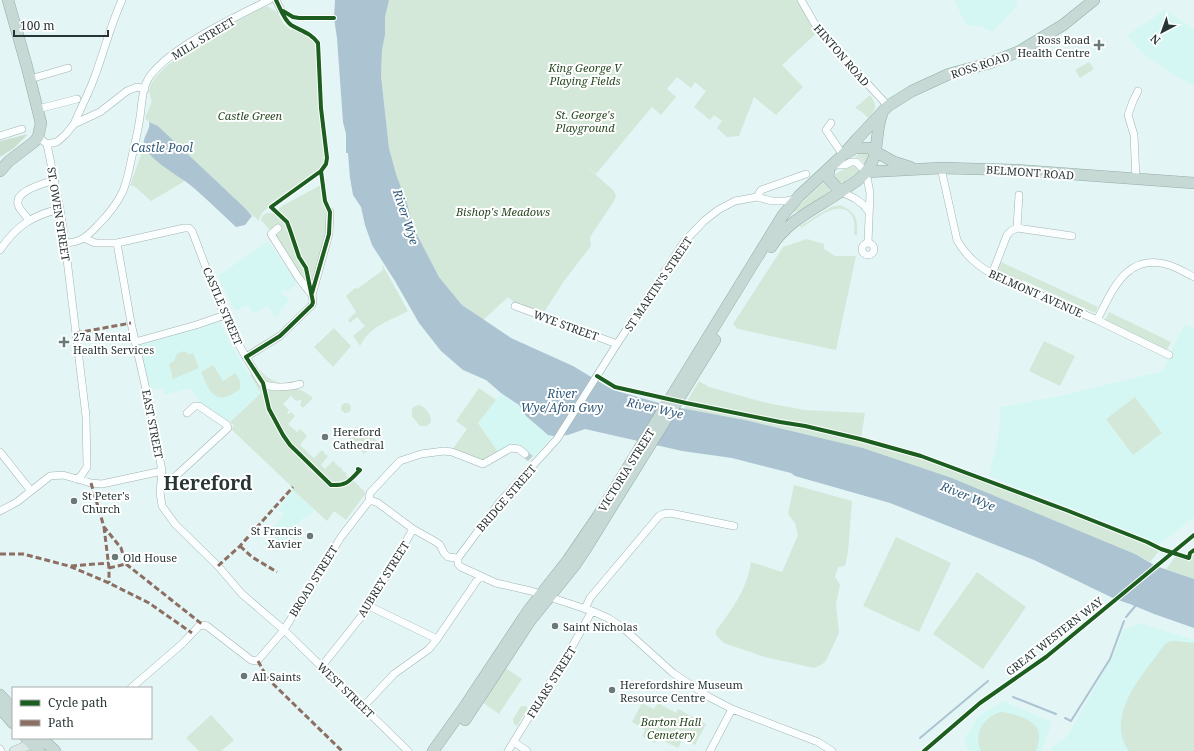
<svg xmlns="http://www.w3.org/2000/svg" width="1194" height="751" font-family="'Noto Serif',serif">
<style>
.built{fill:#d5f7f4}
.green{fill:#d3e8d8}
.forest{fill:#cbdfd1}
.water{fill:#acc3d2}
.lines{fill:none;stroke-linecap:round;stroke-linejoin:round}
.stream{stroke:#acc3d2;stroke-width:2}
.minor-tunnel{stroke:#becfcf;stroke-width:7;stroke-dasharray:7 3.5;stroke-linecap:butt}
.minor-casing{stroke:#a3b2b1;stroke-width:8}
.major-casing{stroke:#93ada7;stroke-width:10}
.highway-casing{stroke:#93ada7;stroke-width:12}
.minor{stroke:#fbfefe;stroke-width:7}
.major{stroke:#dbe8e5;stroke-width:9}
.highway{stroke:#c7d9d4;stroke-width:11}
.quiet{stroke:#8d6e63;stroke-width:3;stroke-dasharray:6 3;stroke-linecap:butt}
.cycleway-casing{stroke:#fff;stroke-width:6}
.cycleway{stroke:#1b5e20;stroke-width:4}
.poi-dot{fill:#697978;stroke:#fff;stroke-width:1.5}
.labels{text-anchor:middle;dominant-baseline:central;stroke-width:4;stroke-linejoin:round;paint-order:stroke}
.street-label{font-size:11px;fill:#283535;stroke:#fff}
.poi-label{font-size:11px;fill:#283535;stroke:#fff;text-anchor:start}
.park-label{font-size:11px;font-style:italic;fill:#294822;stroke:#fff}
.water-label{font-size:12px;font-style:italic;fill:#2e597a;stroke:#fff}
.town-label{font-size:19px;font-weight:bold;fill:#283535;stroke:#fff}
</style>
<rect width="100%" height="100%" fill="#e3f6f5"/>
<!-- built -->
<path class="built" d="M 954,0 L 1017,0 L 1016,1 L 1018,5 L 992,32 L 981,26 L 966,25 Z
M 1165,10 L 1194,29 L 1194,86 L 1177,77 L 1142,53 L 1127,35 Z
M 268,241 L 297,283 L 288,292 L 285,289 L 281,293 L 290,300 L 280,311 L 280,314 L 275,317 L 267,306 L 253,314 L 248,305 L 235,311 L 218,276 Z
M 218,319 L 237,355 L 261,393 L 229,422 L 223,421 L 206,408 L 199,402 L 191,388 L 164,395 L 163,388 L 151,390 L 138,343 Z
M 1185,324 L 1194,328 L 1194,517 L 1165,540 L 1159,544 L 989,476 L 999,434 L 1000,407 L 1055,397 L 1164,371 L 1171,351 Z
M 501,393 L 519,405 L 526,416 L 548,435 L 553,436 L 532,459 L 523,450 L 498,452 L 478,423 Z
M 293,490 L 314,510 L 309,517 L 303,518 L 277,552 L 264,544 L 273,533 L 271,531 L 284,514 L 278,510 L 284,502 L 284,501 Z
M 1140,623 L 1194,640 L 1194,751 L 1050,751 L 1051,748 L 1066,737 L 1077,719 L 1116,650 L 1123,630 Z
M 1003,701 L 1052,722 L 1042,751 L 969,751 L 964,740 L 978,716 Z"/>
<!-- green -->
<path class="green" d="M 388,0 L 801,0 L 819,31 L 782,65 L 803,87 L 776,115 L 754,97 L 739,136 L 727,137 L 717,128 L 722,121 L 714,115 L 710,120 L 694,107 L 706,91 L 695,82 L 691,88 L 677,77 L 667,89 L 676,97 L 661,115 L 652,107 L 596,174 L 585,165 L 614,191 L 616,196 L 614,201 L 590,237 L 591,246 L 564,281 L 543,314 L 516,304 L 508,297 L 483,320 L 462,305 L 439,277 L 412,225 L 408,206 L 396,174 L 389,148 L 381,76 L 382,50 L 385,35 L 385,17 Z
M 267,6 L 278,13 L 283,23 L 291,30 L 295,26 C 304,31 312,35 318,43 L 321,108 L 327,158 L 326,164 L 321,171 L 271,207 C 263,210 261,213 259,221 L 158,126 L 149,122 L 145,118 L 152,101 C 149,94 148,87 153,81 C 169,56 239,19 267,6 Z
M 1089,62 L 1094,69 L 1080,78 L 1075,70 Z
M 870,95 C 878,106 876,109 868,118 L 862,112 L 855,108 Z
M 144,146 L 150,154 L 185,181 L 151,201 L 134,186 L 130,186 Z
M 861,153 L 865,153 L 868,155 L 865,164 L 859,158 L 855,157 L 851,159 Z
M 851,165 L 856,166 L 860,170 L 845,182 L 839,183 L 835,178 L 835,174 Z
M 825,181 L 831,192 L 800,211 L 792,212 Z
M 321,185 L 324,204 L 331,211 L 327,227 L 311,285 L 308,286 L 276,235 L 279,229 L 277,226 L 270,230 L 261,220 L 262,216 L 267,213 L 275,213 L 282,206 Z
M 840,205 C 856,212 858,218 857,235 L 854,235 C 855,225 855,215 846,210 C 831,204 813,221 801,228 L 800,226 L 831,207 Z
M 807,239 L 824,244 L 824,249 L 835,256 L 856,256 L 836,350 L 738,329 L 733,324 L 783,247 Z
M 1001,262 L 1098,307 L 1095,313 L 1023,280 L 1021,284 L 996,273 Z
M 382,265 L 383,266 L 408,311 C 390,321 371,325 360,346 L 353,336 L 365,326 L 357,317 L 350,323 L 348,320 L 356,312 L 346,296 L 355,288 L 357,289 L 383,270 Z
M 1109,312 L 1171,342 L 1167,350 L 1105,320 Z
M 334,328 L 351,346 L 333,367 L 314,347 Z
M 1044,341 L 1075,356 L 1060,386 L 1029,371 Z
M 184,351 L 189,354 L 193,353 L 199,368 L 173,379 L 169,364 L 174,361 L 177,354 Z
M 213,365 L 223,381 L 235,373 L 240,381 L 240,389 C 229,397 217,404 208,387 C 205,383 204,377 201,372 Z
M 260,370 C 275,388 295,382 313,398 L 303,408 L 300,405 L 302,401 L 300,400 L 296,401 L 291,396 L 283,404 L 289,410 L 287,413 L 289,414 L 291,412 L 295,416 L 288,424 L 297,432 L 300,429 L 304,433 L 303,434 L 304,433 L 307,436 L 300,445 L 314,458 L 322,450 L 325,453 L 324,454 L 325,454 L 328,456 L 321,465 L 325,469 L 333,461 L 336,463 L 335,465 L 336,464 L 339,467 L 339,468 L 340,467 L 343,470 L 342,472 L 344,471 L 347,474 L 346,476 L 349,478 L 350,477 L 366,493 L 346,520 L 334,511 L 327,521 L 293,490 L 291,486 L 231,429 L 234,425 L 230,422 L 261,393 L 250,375 Z
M 699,381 L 709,387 L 767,403 L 804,410 L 865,413 L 861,439 L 921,456 L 1066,510 L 1147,542 L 1161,549 L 1150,562 L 1135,554 L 952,478 L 863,448 L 745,420 L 685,409 L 686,403 Z
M 479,388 L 496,400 L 478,423 L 498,452 L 483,460 L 452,450 L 467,429 L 456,421 Z
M 1135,397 L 1162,433 L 1133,455 L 1106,419 Z
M341 408a5 5 0 1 1 10 0a5 5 0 1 1-10 0Z
M 420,405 C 426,408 432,416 431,422 L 427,426 L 420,426 L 412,416 L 412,409 L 415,406 Z
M 356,427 L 363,427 L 377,441 L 364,454 L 349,439 L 349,434 Z
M 794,485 L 852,501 L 848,552 L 845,566 L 838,567 L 835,577 L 840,585 L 836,604 L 839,633 L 826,661 L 821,665 L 814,668 L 765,657 L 724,643 L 716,635 L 716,631 C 732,609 747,590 751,562 L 782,572 L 798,535 L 795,523 L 788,514 Z
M 896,537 L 951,563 L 919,632 L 863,606 Z
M 1194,553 L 1194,579 L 1166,569 L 1177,555 L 1189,558 Z
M 977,572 L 1026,607 L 983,669 L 933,634 Z
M 1176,641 L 1194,643 L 1194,751 L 1129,751 C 1123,743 1120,733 1121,722 C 1123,698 1143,673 1157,655 C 1160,651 1163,645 1167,643 C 1169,641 1173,641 1176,641 Z
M 504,667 L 522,679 L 499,714 L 482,702 Z
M 642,703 L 654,709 L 658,703 L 676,713 L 678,709 L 706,724 L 695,745 L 683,738 L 678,748 L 658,738 L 655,743 L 642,736 L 645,730 L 632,722 Z
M 521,706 L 525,706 L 528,708 L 517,726 L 514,724 L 513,719 Z
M 1000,712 C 1010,712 1034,719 1038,730 C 1041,736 1038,744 1036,751 L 981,751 C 973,733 983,718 1000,712 Z
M 211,715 L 234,740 L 221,751 L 199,751 L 186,738 Z"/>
<!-- forest -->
<path class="forest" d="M 28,134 L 14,148 L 0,157 L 0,141 Z"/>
<!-- water -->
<path class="water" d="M 335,0 L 389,0 L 385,17 L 385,35 L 382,50 L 381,76 L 389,148 L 396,174 L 408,206 L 412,225 L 439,277 L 462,305 L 511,338 L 573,366 L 613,390 L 670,406 L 745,420 L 863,448 L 952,478 L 1135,554 L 1156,566 L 1194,579 L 1194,628 L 1154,614 L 1130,604 L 1115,599 L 1034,560 L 890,503 L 795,476 L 791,473 L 732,458 L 682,451 L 585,429 L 568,435 L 553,436 L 548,435 L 526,416 L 519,405 L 501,393 L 486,380 L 463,370 L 441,351 L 419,323 L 395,281 L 372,245 L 365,225 L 361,207 L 353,195 L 350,178 L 348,153 L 346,153 L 346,134 L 343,122 L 337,38 L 334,18 Z
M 149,122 L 158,126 L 246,209 L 252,216 L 245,225 L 236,227 C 222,214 209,201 195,189 C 182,177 149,161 144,145 C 142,137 151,130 149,122 Z"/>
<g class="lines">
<!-- stream -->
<path class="stream" d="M 1126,617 L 1137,604
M 1013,697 L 1056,714
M 1065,718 L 1071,721 L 1110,659 L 1124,621
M 920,738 L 988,681"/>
<!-- minor-tunnel -->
<path class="minor-tunnel" d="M 525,454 L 531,459"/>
<defs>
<path id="minor" d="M 276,0 L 281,10
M 801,0 L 819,31 L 888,106
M 30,79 L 68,68
M 38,109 L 77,99
M 831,123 L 826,130 L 843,155
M 74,124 C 81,107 90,91 96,73 C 105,48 111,24 122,0
M 0,136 L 22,129
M 38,137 L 47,144 L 60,209 L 65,243 L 86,416 L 87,467 L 81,476 L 76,479
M 47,144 L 57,142 L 66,134 L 74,124 L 100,112 L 127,91 L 137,87 L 145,89
M 833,165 L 845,165 L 851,162 L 856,162 L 866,172 L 870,193 L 868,243
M 941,168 L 957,240 C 966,256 977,265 992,274 L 1097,320 L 1169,355
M 1136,179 L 1134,135 L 1128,115 L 1133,101 L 1138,91
M 841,192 C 853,197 862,201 869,212
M 757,197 L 761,190 L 806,174
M 29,220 C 26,216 22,212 19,207 C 11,191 44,184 54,180
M 278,228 L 271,234 L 298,277 L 312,295
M 1017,228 L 1019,195
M 84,238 L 95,243 L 117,243 L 184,228 L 189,228 L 192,231 C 210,276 224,324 251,365 C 254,370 258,378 262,383 C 269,389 292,387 300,384
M862 249a6 6 0 1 1 12 0a6 6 0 1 1-12 0Z
M 65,243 C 80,243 88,236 98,225 C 108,215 117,204 123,191 C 127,181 129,171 131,161 C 134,147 138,132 140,117 C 142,104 142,87 150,76 C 172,46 236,17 269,0
M 117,243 L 131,323 L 152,416 L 162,471 L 160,492 L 162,506 L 175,524 L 218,566 L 242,594 L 284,630 L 408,751
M 0,250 C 16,226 33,215 60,209
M 992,274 L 1007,235 L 1011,231 L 1017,228 L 1072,236
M 515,306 L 617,344
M 1097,320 C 1113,290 1126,252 1169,265 C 1178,268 1186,273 1194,277
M 135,342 L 196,325 L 225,315
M 246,357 L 280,336 L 312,305 L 313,302 L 312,295 L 329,234 L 330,212
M 0,452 L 31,491
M 162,480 L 172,479 L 178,474 L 228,428 L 227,425 L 199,406 L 195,406 L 187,413
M 369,501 L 373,501 L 378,503 L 413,529 L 436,542 L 440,545 L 444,553 L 448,557 L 458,558
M 0,511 L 17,502 L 50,476 L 63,475 L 91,483 L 102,484 L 162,471
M 458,558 L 499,503 L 557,439 L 617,344 L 684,242 L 704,221 L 718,210 L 735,201 L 757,197 L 772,201 L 786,201 L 796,199
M 458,558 L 458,564 L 461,567 L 496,583 L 531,591 L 592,611 L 608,618 L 622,627 L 673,673 L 709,697 L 732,709 L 818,742 L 832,751
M 368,608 L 371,607 L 437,639
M 585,609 L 590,598 L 659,516 L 663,514 L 670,513 L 734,526
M 322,666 L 368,608 L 413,529
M 131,688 L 182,644 L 199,626 L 203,625 L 207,626 L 251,660 L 256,661 L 259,659 L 284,630 L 341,537 L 369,501 L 370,493 L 400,461 L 421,454 L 444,451 L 452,452 L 483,464 L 511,448 L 519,449 L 525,454
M 363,707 L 394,674 L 429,649 L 437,639 L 480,576
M 514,742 L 527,751
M 0,749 L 1,751
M 508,751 L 573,645 L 592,611
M 710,751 L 732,709"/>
<path id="major" d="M 14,751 L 31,744 L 30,738"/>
<path id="highway" d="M 847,153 L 855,148 L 869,148 L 894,162 L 910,167
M 829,169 L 828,178 L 841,192
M 0,171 L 9,161 L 34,142 L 38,137 L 41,123 L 27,67 L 8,0
M 866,172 L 941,168 L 1015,170 L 1194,183
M 771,247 C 789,218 820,207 846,188 C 853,184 860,179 865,173 C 881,155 874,134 882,114
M 0,695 L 13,709
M 0,708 L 13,723
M 465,720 L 530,621 L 575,565 L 585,550 L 715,340
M 26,738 L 39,751
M 41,738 L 55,751
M 433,751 L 463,709 L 528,611 L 568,560 L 598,516 L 783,215 L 799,196 L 843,155 L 857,139 L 888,106 L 912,91 L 949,74 L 990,63 L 1020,51 L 1063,25 L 1094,0"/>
</defs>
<!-- minor casing -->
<use href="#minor" class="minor-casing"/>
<!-- major casing -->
<use href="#major" class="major-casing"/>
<!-- highway casing -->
<use href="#highway" class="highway-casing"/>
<!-- minor -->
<use href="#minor" class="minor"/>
<!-- major -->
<use href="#major" class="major"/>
<!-- highway -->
<use href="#highway" class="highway"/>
<!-- quiet -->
<path class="quiet" d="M 76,333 L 131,323
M 91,483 L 104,527 L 121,548 L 126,564
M 104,527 L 109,568 L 109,583
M 240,546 L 252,557 L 277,572
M 0,554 L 23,554 L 69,566 L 109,583 L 149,603 L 192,633
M 126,564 L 203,625
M 71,566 L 109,563
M 218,566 L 240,546 L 293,487
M 109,568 L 126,564
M 258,661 L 268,679 L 342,751"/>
<defs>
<path id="cycleway" d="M 276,0 C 280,8 284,20 291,25 C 301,31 311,33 318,43 L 321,108 L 327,158 L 326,164 L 321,171 L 271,207 L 287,222 L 290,230 L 299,257 L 306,268 L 313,302 L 312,305 L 280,336 L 246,357 L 263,383 L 269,409 L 283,435 L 290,445 L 331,485 C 347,486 349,481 360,470 L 358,469
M 283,11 L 293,17 L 299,18 L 334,18
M 312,293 L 329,234 L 330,212 L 325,201 L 321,171
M 597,376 L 615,387 L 686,403 L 780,422 L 805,426 L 860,439 L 921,456 L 1066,510 L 1147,542 L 1161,549 L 1189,558 L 1190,553 L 1194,550
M 924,751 L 980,703 L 1046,657 L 1194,535"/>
</defs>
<!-- cycleway casing -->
<use href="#cycleway" class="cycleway-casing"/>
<!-- cycleway -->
<use href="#cycleway" class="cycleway"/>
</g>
<!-- markers -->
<g class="poi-dot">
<path d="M1097 39h4v4h4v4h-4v4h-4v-4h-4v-4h4z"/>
<path d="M62 336h4v4h4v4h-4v4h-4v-4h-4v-4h4z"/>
<circle cx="325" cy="437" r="4"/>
<circle cx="74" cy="501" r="4"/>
<circle cx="310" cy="536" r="4"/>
<circle cx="115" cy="557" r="4"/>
<circle cx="555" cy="626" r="4"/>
<circle cx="244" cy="676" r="4"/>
<circle cx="612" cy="690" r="4"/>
</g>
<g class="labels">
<!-- street labels -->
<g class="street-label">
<text transform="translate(203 38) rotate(-31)">MILL STREET</text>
<text transform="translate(842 55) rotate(49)">HINTON ROAD</text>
<text transform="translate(980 65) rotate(-18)">ROSS ROAD</text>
<text transform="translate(1030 172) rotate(4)">BELMONT ROAD</text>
<text transform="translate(59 214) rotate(81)">ST. OWEN STREET</text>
<text transform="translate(658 284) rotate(-56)">ST MARTIN'S STREET</text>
<text transform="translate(1036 293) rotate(24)">BELMONT AVENUE</text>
<text transform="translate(223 306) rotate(67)">CASTLE STREET</text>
<text transform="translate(566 325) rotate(20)">WYE STREET</text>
<text transform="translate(153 424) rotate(79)">EAST STREET</text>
<text transform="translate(626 470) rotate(-58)">VICTORIA STREET</text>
<text transform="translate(506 498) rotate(-49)">BRIDGE STREET</text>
<text transform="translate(383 579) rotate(-58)">AUBREY STREET</text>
<text transform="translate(313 581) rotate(-58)">BROAD STREET</text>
<text transform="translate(1054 636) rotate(-38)">GREAT WESTERN WAY</text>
<text transform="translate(551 682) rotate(-58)">FRIARS STREET</text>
<text transform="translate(346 690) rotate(44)">WEST STREET</text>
</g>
<!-- poi labels -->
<g class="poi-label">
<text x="1090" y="39" text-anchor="end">Ross Road<tspan x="1090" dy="13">Health Centre</tspan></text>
<text x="73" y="336">27a Mental<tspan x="73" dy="13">Health Services</tspan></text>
<text x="333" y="431">Hereford<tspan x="333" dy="13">Cathedral</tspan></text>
<text x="82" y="495">St Peter's<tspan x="82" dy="13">Church</tspan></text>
<text x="302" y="530" text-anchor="end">St Francis<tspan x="302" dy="13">Xavier</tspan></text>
<text x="123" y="557">Old House</text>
<text x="563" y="626">Saint Nicholas</text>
<text x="252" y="676">All Saints</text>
<text x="620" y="684">Herefordshire Museum<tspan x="620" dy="13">Resource Centre</tspan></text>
</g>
<!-- park labels -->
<g class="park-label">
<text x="585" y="67">King George V<tspan x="585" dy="13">Playing Fields</tspan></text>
<text x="585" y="114">St. George's<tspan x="585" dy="13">Playground</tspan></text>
<text x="250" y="115">Castle Green</text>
<text x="503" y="211">Bishop's Meadows</text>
<text x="671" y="721">Barton Hall<tspan x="671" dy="13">Cemetery</tspan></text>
</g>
<!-- water labels -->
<g class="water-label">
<text x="162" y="147">Castle Pool</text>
<text transform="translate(406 217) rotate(72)">River Wye</text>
<text x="562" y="393">River<tspan x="562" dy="14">Wye/Afon Gwy</tspan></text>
<text transform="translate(655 408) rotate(13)">River Wye</text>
<text transform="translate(968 496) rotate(22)">River Wye</text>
</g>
<!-- town labels -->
<g class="town-label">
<text x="208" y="483">Hereford</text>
</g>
</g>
<!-- legend -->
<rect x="12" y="687" width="140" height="52" fill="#ffffff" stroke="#a9aeae"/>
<rect x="20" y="700" width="20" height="6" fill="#1b5e20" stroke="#a9aeae"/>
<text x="48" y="707" font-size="12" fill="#283535">Cycle path</text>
<rect x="20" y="720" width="20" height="6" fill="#8d6e63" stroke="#a9aeae"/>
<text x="48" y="727" font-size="12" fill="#283535">Path</text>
<!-- north arrow -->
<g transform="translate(1162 32) rotate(221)" stroke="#ffffff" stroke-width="3" paint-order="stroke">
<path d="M0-3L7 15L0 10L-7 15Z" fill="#283535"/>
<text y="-6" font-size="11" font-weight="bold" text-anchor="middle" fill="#283535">N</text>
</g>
<!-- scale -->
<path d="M14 30v6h94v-6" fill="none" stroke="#283535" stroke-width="2"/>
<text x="20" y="30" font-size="12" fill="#283535" stroke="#ffffff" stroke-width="3" paint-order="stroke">100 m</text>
</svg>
